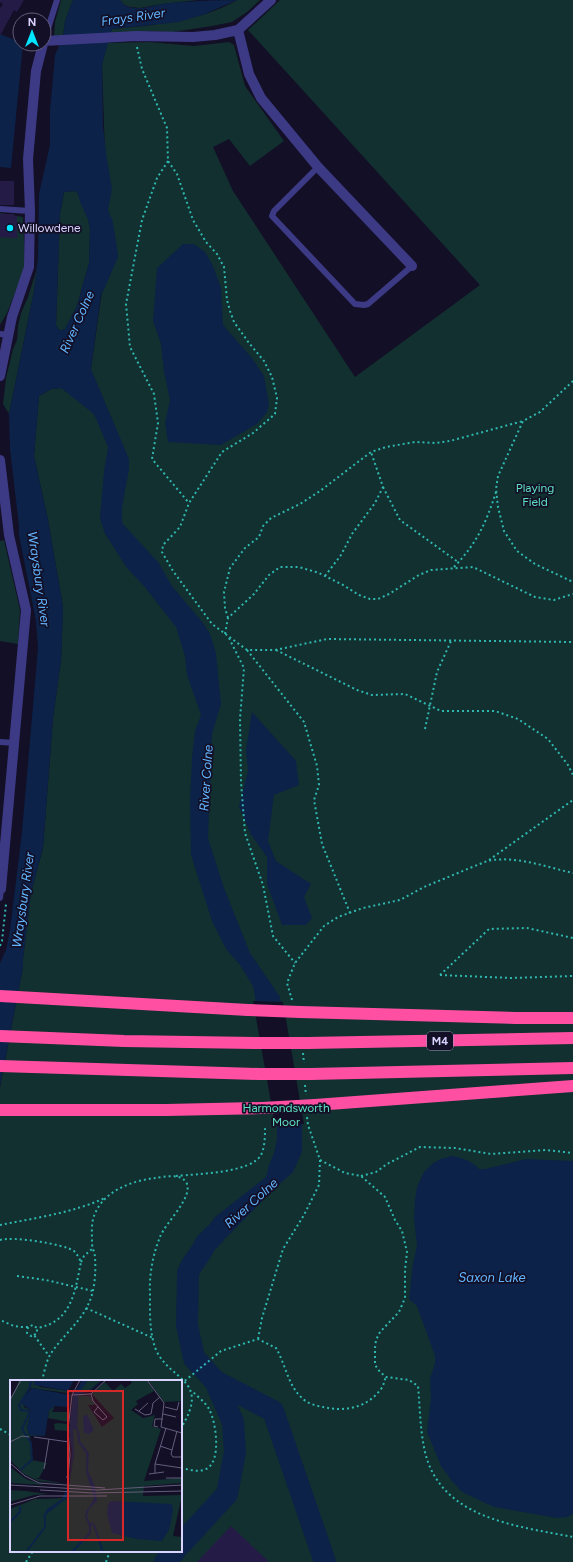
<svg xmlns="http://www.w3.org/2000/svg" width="573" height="1562" font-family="Figtree,sans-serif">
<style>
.green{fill:#12302f;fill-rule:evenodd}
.water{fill:#0c2248;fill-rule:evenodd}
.pier{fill:#130f26}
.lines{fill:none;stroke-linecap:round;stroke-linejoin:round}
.river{stroke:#0c2248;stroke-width:22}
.building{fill:#241b47}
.path{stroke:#2fb8b0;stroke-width:2;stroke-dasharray:2 3;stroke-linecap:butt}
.service{stroke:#3d3a85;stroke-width:6}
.minor{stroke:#3d3a85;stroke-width:10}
.motorway{stroke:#ff4fa3;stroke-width:12}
.motorway-bridge{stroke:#ff4fa3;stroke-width:12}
.poi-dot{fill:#00e5ff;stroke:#130f26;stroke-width:1.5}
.labels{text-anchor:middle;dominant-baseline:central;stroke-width:3.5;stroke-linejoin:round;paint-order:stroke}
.shield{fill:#130f26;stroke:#9e99be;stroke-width:1}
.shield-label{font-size:11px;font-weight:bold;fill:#d9d4ff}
.poi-label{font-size:12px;fill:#d9d4ff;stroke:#130f26;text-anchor:start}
.park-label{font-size:12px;fill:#5fe0c0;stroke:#130f26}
.water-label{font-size:13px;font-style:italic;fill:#62b6ff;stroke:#130f26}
.inset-river{fill:none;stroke:#0c2248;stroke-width:2}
.inset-road{fill:none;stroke:#625e7d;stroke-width:1}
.view{fill:#d62828;fill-opacity:0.15;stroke:#d62828;stroke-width:2}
.inset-edge{fill:none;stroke:#d9d4ff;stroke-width:2}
</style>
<rect width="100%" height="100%" fill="#130f26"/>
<!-- green -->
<path class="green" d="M 61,0 L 73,0 L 65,21 L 63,37 L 54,37 L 55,22 Z
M 120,0 L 198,0 L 163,4 L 140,8 L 130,7 L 124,5 Z
M 237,0 L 260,0 L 247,12 L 232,22 L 212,26 L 172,32 L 151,31 L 110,34 L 112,29 C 154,25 199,22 237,0 Z
M 280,0 L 573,0 L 573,1562 L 0,1562 L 0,1087 L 23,967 L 23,959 L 31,893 L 43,848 L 53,718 L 61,660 L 63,607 L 48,520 L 34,456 L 39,396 L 51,389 L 61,388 L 91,369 L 107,255 L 102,224 L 107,215 L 102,65 L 107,43 L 149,42 L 194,46 L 229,42 L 234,45 L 245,86 L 284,141 L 250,166 L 229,139 L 213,147 L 233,191 L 355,377 L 480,285 L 248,30 ZM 11,1381 L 181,1381 L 181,1551 L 11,1551 Z
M 76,191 L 86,208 L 90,229 L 89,263 L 77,306 L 65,329 L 60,331 L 56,325 L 60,214 L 64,192 Z
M 0,213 L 23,217 L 25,267 L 7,313 L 0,325 Z
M 37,268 L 34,291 L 9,414 L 3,404 L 6,378 L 13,349 L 17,340 L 18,326 L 21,313 L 28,297 Z
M 4,540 L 20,610 L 18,644 L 0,641 L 0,541 Z"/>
<!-- water -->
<path class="water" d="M 73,0 L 120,0 C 122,3 125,6 129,7 C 142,11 157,4 169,3 C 192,1 214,0 237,0 L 205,14 L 179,22 L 112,29 L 102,65 L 103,125 L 106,153 L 112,189 L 107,215 L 102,224 L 106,256 L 91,369 L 129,459 L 129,469 L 122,508 L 122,523 L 158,562 L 172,586 L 203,623 L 210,634 L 216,653 L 221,704 L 212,734 L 208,838 L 224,888 L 250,953 L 280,997 L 302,1120 L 302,1152 L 293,1172 L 273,1190 L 227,1237 L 210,1247 L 205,1253 L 197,1259 L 197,1242 L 215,1217 L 266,1177 L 269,1165 L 274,1153 L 277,1139 L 277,1121 L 253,986 L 240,965 L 226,949 L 212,921 L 191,855 L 190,802 L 192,757 L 195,731 L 201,715 L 187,675 L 185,656 L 176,627 L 144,586 L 127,568 L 105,534 L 100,518 L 104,471 L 108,447 L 94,414 L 61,388 L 51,389 L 39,396 L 34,456 L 48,520 L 63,607 L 61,660 L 53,718 L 43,847 L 31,893 L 23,959 L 23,967 L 0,1086 L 0,963 L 6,950 L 10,930 L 22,832 L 38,648 L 36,621 L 19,535 L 19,526 L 10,449 L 9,414 L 34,291 L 38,257 L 39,194 L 50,145 L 50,110 L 55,55 L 63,37 L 65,21 ZM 76,191 L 86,208 L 90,229 L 89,263 L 77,306 L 65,329 L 60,331 L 56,325 L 60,214 L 64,192 Z
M 0,34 L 20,42 L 20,44 L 23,44 L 11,168 L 0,167 Z
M 183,244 L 194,244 L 205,252 L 213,266 L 221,288 L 223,325 L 252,358 L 264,376 L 269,404 L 267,412 L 257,424 L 221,445 L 168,442 L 165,423 L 170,400 L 164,372 L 161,344 L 153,321 L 157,268 Z
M 252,712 L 296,761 L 299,785 L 274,795 L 268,841 L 276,861 L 311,884 L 304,897 L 312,918 L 306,925 L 282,925 L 267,884 L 267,857 L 250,833 L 239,806 L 248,771 L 246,750 Z
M 452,1156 C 463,1158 472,1161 479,1169 L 485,1169 L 526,1159 L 573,1161 L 573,1514 L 567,1517 L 557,1518 L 494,1507 L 462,1492 L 452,1481 L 441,1466 L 427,1432 L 431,1398 L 430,1379 L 435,1363 L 435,1356 L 417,1306 L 409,1299 L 413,1263 L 417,1246 L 414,1218 L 415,1199 L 417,1187 L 424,1172 L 432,1164 L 440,1159 Z"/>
<!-- pier -->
<path class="pier" d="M 253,1001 L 283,1002 L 304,1124 L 275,1125 Z"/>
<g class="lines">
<!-- river -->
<path class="river" d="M 90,197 L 102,224 L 107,255 L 94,285
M 215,1381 L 273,1411 L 325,1562
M 181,1544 L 227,1494 L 235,1452 L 233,1422 L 215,1381 L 194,1358 L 187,1325 L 188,1273 L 192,1265 L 201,1252 L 206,1243 L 214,1235
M 165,1562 L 175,1551"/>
</g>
<!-- building -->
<path class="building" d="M 0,0 L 24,0 L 17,12 L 14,10 L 0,36 L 0,8 L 3,4 L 0,2 Z
M 0,181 L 14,181 L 14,205 L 0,205 Z
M 0,214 L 14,214 L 14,216 L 17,216 L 17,238 L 0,237 Z
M 231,1526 L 269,1562 L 197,1562 Z"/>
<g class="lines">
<!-- path -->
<path class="path" d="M 137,47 L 142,69 L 167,128 L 168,161 L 177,174 L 193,220 L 206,242 L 217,254 L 224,267 L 227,300 L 230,311 L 234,322 L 249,343 L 264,361 L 272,377 L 277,398 L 275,414 L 253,433 L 222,452 L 189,503 L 180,527 L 163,545 L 162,552 L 173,571 L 212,624 L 247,650 L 275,650 L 327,639 L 573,642
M 168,161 L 157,178 L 142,220 L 126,304 L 130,347 L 154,394 L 158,423 L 152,459 L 189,503
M 573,381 L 540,412 L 523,421 L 498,476 L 496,489 L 498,507 L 504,531 L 517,551 L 535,564 L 573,582
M 383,487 L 400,520 L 458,562
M 454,567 C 477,543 486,523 496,492
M 325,576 L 341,555 L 352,534 L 375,503 L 383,487 L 371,452
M 228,618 L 225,608 L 224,592 L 230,568 L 245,548 L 259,537 L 263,526 L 271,518 L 300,504 L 320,491 L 371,452 L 386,447 L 415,442 L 436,443 L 450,441 L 523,421
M 225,634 L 228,618 L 254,594 L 269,575 L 280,567 L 299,567 L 319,573 L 343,585 L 359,595 L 370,599 L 378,599 L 389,594 L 419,575 L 431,570 L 473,567 L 535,597 L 554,600 L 573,594
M 229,638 L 244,668 L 240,719 L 241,782 L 245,833 L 263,885 L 273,936 L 295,963
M 247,650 L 304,722 L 317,766 L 319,785 L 314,800 L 322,844 L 350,913
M 276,650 L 357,690 L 372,695 L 405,694 L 441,711 L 495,711 L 518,719 L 548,739 L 568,765 L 573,775
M 425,729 L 437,672 L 451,641
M 489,860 L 573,800
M 0,946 L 2,941 L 6,904
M 440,975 L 489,929 L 527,928 L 573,938
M 440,975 L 511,978 L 573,976
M 292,1000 L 287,983 L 295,963 L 324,926 L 338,917 L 363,908 L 400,900 L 424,887 L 487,861 C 515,855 546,867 573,873
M 303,1053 L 304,1063
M 305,1085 L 306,1095
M 320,1160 L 345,1173 L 361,1176 L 385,1197 L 395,1220 L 402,1231 L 407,1252 L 405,1270 L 405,1298 L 399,1312 L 380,1332 L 376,1340 L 375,1348 L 375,1365 L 380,1372 L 386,1377 L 409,1380 L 418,1386 C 420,1408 420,1430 425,1452 C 441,1519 517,1526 573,1537
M 176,1176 C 196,1174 251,1173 261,1155 C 265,1147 265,1136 265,1127
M 361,1176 L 376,1172 L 387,1164 L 420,1147 L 455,1148 L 491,1154 L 546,1150 L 573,1153
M 0,1225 C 35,1218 72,1213 105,1198
M 0,1240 C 12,1236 64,1244 74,1251 C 77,1254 79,1258 81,1262 C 75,1291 72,1322 37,1328 L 33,1325 L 28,1327 L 21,1327 L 14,1326 L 0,1320
M 81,1262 L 84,1256 L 93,1248
M 17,1276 L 46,1280 L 93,1291
M 86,1308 L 153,1338
M 28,1327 L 27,1333 L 31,1336 L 34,1335 L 49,1356
M 34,1335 L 37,1333 L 37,1328
M 258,1339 L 262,1318 L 283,1249 L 304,1215 L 319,1185 L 320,1160 L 308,1125 L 307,1117
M 42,1381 C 44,1373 46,1362 50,1355 C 61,1337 79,1324 88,1305 C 95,1291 96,1272 95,1258 C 95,1253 92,1248 92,1243 C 92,1234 91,1224 94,1216 C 103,1191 131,1181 155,1178 C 164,1177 180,1173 186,1182 C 195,1196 165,1223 160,1237 C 153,1254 149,1275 150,1293 C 150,1312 149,1332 156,1350 C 171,1382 211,1379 181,1428
M 181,1384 L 221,1351 L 258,1339 L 276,1348 C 285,1363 288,1385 301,1397 C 306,1403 316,1406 323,1407 C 345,1412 367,1408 381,1389 C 384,1385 384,1381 386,1377
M 0,1429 L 11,1435
M 181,1468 C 188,1469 198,1473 206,1469 C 222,1462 216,1421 209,1409 C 205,1402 197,1396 192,1391
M 26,1562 L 33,1551
M 106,1562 L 110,1551"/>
<!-- service -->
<path class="service" d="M 44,41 L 57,0
M 318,167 L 274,211 L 272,216 L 355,304 L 364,305 L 368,304 L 412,266
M 0,209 L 30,211
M 0,334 L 8,335
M 0,742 L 15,743
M 0,898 L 1,889"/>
<!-- minor -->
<path class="minor" d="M 238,30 L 249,74 L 261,98 L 318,167 L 412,266
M 44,41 L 136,36 L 193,37 L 215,35 L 238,30 L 271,0
M 0,376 L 12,317 L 29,267 L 30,211 L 28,159 L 36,71 L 43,44
M 0,460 L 9,535 L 26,610 L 1,889"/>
<!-- motorway -->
<path class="motorway" d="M 0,996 L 248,1010
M 300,1012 L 515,1018 L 573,1018
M 0,1036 L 124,1041 L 255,1043
M 307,1043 L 573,1038
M 0,1066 L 259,1074
M 311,1074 L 573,1068
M 315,1105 L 573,1086
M 0,1110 L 166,1110 L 262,1108"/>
<!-- motorway-bridge -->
<path class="motorway-bridge" d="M 248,1010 L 300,1012
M 255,1043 L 307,1043
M 259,1074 L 311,1074
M 262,1108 L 315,1105"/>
</g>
<!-- markers -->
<circle class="poi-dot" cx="10" cy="228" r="4"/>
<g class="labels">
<!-- shield labels -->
<rect class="shield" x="427" y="1032" width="26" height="18" rx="3"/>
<g class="shield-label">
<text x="440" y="1041">M4</text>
</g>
<!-- poi labels -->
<g class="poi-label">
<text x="18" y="228">Willowdene</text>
</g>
<!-- park labels -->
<g class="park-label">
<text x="535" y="488">Playing<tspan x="535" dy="14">Field</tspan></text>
<text x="286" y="1108">Harmondsworth<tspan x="286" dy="14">Moor</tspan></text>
</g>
<!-- water labels -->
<g class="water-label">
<text transform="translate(133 17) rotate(-8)">Frays River</text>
<text transform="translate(77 322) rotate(-66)">River Colne</text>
<text transform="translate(39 579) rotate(82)">Wraysbury River</text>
<text transform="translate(206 778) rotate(-86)">River Colne</text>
<text transform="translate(23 900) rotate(-82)">Wraysbury River</text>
<text transform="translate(251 1203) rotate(-42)">River Colne</text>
<text x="492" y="1277">Saxon Lake</text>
</g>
</g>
<!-- overview -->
<g transform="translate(10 1380)">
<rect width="172" height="172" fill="#130f26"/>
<path d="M 9,0 L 34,0 L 24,2 L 30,7 L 58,11 L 57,13 L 21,8 L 13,19 L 14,27 L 21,30 L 17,48 L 19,55 L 35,56 L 20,56 L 22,80 L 37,83 L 29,98 L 24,98 L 56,104 L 28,101 L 14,94 L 0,80 L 0,21 ZM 78,0 L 92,0 L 79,10 L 70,11 ZM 120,0 L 137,0 L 144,11 L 126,21 L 128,24 L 121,30 L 133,38 L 145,35 L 142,46 L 151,49 L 134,101 L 172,98 L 172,103 L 134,106 L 133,116 L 172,115 L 163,156 L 172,157 L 172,172 L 0,172 L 0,129 L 25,119 L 57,118 L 64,74 L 62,49 L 67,46 L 68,15 L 80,16 L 85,25 L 78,25 L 92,47 L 104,38 L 82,14 L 95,2 L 103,11 L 111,4 L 115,8 L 122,3 ZM 138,0 L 172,0 L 172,21 L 154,22 ZM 45,26 L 42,32 L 60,32 L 58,42 L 38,38 L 39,30 ZM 48,43 L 58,44 L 57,51 L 45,50 L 44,44 ZM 0,87 L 16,99 L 34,105 L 0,103 ZM 0,110 L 15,111 L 38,114 L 24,115 L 0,122 Z" fill="#12302f"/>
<path d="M 34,0 L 64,0 L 58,11 L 24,5 L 24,1 ZM 72,0 L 78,0 L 70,12 L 79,10 L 94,0 L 80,11 L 69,14 L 68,17 L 67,46 L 70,55 L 70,61 L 79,73 L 78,91 L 85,106 L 87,121 L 77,131 L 84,118 L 76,93 L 76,74 L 68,62 L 67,51 L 63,48 L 64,74 L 57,118 L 33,137 L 37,129 L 52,119 L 59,102 L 62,73 L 59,51 L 63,16 ZM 22,8 L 60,15 L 59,27 L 45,26 L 39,30 L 35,56 L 19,55 L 17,48 L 21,30 L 10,23 ZM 77,34 L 84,50 L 79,54 L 74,53 L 73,37 ZM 101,121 L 162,124 L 163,131 L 159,150 L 152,161 L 126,159 L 102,153 L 97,135 L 98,124 Z" fill="#0c2248"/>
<path class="inset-river" d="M 10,90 L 22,80 L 21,63 L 12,49 L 20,31 L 11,30 L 9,25 L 20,7 L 21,0M 0,142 L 10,132 L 10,126M 79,143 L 84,145 L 93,172M 16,172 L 35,147 L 35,135M 62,172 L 80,153 L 80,146 L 76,137 L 78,129"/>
<path class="inset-road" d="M 137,0 L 154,23 L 151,47 L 172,53M 81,14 L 83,21 L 97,37 L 93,40 L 84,32 L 88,27M 62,15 L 70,0M 0,20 L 11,0M 155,27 L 167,30 L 169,22M 125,29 L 135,35 L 141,34 L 143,23 L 150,17M 129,31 L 138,23M 153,34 L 166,37M 148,47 L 144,46 L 145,39 L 153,39M 167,51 L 161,74 L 163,77 L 172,77M 24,57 L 59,62M 0,62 L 12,56 L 19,57M 150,66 L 162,70M 0,83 L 15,96 L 29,103 L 95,108M 145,84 L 172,88M 34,89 L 39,59M 145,93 L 145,84 L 156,48M 139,94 L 154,92M 56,97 L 58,97 L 60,75 L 58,49 L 62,15 L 81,14 L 96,0M 156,98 L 172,98M 0,105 L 87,110 L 172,105M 30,110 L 83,113 L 172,111M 0,125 L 30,116 L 97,116"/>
<path class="view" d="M 58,11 L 113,11 L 113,160 L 58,160 Z"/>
<rect width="172" height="172" class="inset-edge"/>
</g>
<!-- north arrow -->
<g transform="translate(32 32)"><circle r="19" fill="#130f26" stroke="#625e7d"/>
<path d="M0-3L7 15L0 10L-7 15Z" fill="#00e5ff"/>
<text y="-6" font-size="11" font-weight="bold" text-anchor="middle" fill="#d9d4ff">N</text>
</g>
</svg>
